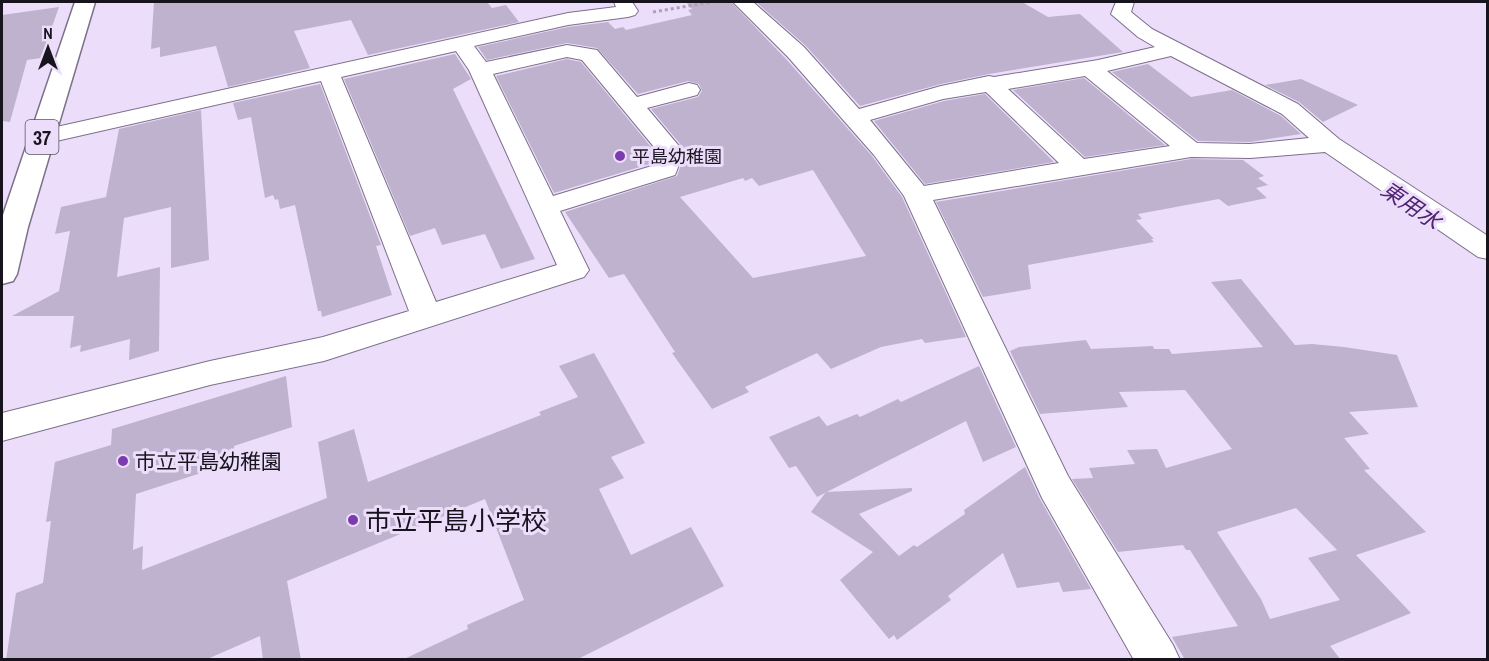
<svg xmlns="http://www.w3.org/2000/svg" width="1489" height="661" font-family="'Archivo Narrow','Noto Sans JP',sans-serif">
<style>
.building{fill:#bfb2ce;fill-rule:evenodd}
.lines{fill:none;stroke-linecap:round;stroke-linejoin:round}
.minor-casing{stroke:#7c708a;stroke-width:2}
.major-casing{stroke:#7c708a;stroke-width:3}
.path{stroke:#aca1b8;stroke-width:3;stroke-dasharray:3 3;stroke-linecap:butt}
.minor{fill:#fff;fill-rule:evenodd}
.major{fill:#fff;fill-rule:evenodd}
.poi-dot{fill:#7b3aae;stroke:#ecdefb;stroke-width:2}
.labels{text-anchor:middle;dominant-baseline:central;stroke-width:6;stroke-linejoin:round;paint-order:stroke}
.far-poi-label{font-size:18px;fill:#18141e;stroke:#ecdefb;text-anchor:start}
.shield{fill:#ecdefb;stroke:#585160;stroke-width:1.5}
.shield-label{font-size:20px;font-weight:bold;fill:#18141e}
.poi-label{font-size:21px;fill:#18141e;stroke:#ecdefb;text-anchor:start}
.water-label{font-size:22px;font-style:italic;fill:#502374;stroke:#ecdefb}
.near-poi-label{font-size:26px;fill:#18141e;stroke:#ecdefb;text-anchor:start}
</style>
<rect width="100%" height="100%" fill="#ecdefb"/>
<!-- building -->
<path class="building" d="M 154,2 L 487,2 L 492,8 L 506,5 L 519,22 L 368,55 L 351,20 L 294,31 L 310,68 L 228,87 L 216,46 L 160,57 L 160,47 L 151,49 Z
M 686,2 L 731,2 L 786,59 L 872,156 L 902,197 L 966,337 L 925,343 L 922,339 L 881,347 L 831,369 L 817,353 L 745,387 L 749,392 L 712,409 L 672,353 L 675,352 L 624,274 L 609,278 L 565,212 L 677,176 L 686,151 L 651,109 L 698,97 L 702,91 L 699,84 L 688,81 L 638,94 L 597,48 L 567,43 L 487,60 L 478,47 L 568,27 L 608,22 L 615,29 L 623,27 L 626,30 L 692,15 L 688,10 L 692,9 ZM 813,170 L 866,256 L 753,278 L 680,197 L 743,178 L 745,181 L 752,178 L 759,186 Z
M 756,2 L 1022,2 L 1048,17 L 1080,14 L 1123,52 L 989,74 L 941,84 L 860,106 L 806,46 Z
M 59,7 L 41,58 L 27,60 L 10,122 L 2,121 L 2,15 Z
M 455,54 L 471,79 L 453,89 L 535,259 L 501,269 L 485,234 L 442,245 L 435,228 L 410,236 L 344,79 Z
M 567,59 L 581,62 L 656,153 L 653,163 L 554,193 L 496,76 Z
M 1148,64 L 1191,97 L 1232,90 L 1281,116 L 1301,134 L 1250,142 L 1198,141 L 1112,72 Z
M 1084,78 L 1165,145 L 1085,157 L 1013,90 Z
M 1301,79 L 1358,105 L 1323,122 L 1299,102 L 1265,85 Z
M 320,84 L 381,245 L 376,246 L 392,295 L 322,317 L 321,311 L 318,311 L 295,205 L 280,209 L 278,199 L 275,200 L 273,195 L 265,198 L 251,117 L 238,120 L 233,103 Z
M 985,94 L 1054,162 L 925,184 L 874,121 L 944,101 Z
M 201,110 L 209,260 L 171,268 L 171,207 L 124,218 L 117,277 L 160,267 L 159,351 L 129,360 L 130,339 L 80,352 L 81,345 L 70,348 L 74,316 L 12,316 L 59,291 L 70,231 L 55,234 L 61,207 L 106,197 L 119,129 Z
M 1191,159 L 1243,160 L 1264,176 L 1258,178 L 1268,185 L 1256,188 L 1267,198 L 1228,206 L 1219,199 L 1138,214 L 1142,219 L 1136,220 L 1154,239 L 1151,239 L 1154,242 L 1028,265 L 1031,289 L 983,297 L 936,202 Z
M 1241,279 L 1295,345 L 1312,344 L 1344,347 L 1397,355 L 1418,407 L 1349,412 L 1369,434 L 1344,438 L 1370,469 L 1364,470 L 1426,532 L 1356,555 L 1411,613 L 1330,646 L 1341,660 L 1185,660 L 1172,637 L 1238,626 L 1190,550 L 1186,550 L 1183,545 L 1118,552 L 1072,479 L 1093,478 L 1089,468 L 1135,464 L 1127,450 L 1157,449 L 1166,468 L 1232,449 L 1185,390 L 1119,392 L 1128,407 L 1040,414 L 1010,351 L 1019,347 L 1086,340 L 1091,349 L 1153,346 L 1154,349 L 1169,349 L 1172,354 L 1263,347 L 1211,282 ZM 1296,508 L 1337,550 L 1308,558 L 1340,600 L 1270,619 L 1261,599 L 1217,532 Z
M 594,353 L 645,443 L 611,457 L 624,478 L 599,489 L 631,555 L 691,527 L 724,586 L 576,660 L 402,660 L 468,629 L 467,625 L 524,600 L 485,499 L 287,581 L 301,660 L 263,660 L 260,636 L 205,660 L 6,660 L 16,593 L 43,583 L 51,521 L 46,522 L 55,462 L 111,445 L 112,429 L 286,376 L 292,427 L 234,446 L 235,462 L 136,494 L 133,550 L 143,546 L 142,570 L 327,498 L 318,442 L 354,429 L 368,482 L 541,415 L 539,412 L 578,397 L 559,366 Z
M 979,366 L 1016,447 L 983,462 L 966,421 L 817,497 L 796,466 L 789,468 L 769,437 L 819,416 L 827,426 L 857,414 L 860,417 L 898,399 L 901,402 Z
M 1025,467 L 1040,499 L 1091,589 L 1063,592 L 1059,582 L 1017,588 L 1003,553 L 948,596 L 951,600 L 897,640 L 894,635 L 889,639 L 840,580 L 873,552 L 811,512 L 826,492 L 912,488 L 912,491 L 859,514 L 899,556 L 914,545 L 917,547 L 965,514 L 964,510 Z"/>
<g class="lines">
<defs>
<path id="minor" d="M 614,2 L 632,2 L 638,11 L 635,15 L 628,17 L 568,25 L 474,46 L 486,62 L 567,45 L 597,50 L 637,97 L 689,83 L 697,85 L 700,90 L 697,95 L 647,108 L 684,152 L 675,175 L 560,211 L 589,270 L 584,277 L 324,361 L 210,385 L 2,441 L 2,413 L 210,361 L 323,337 L 409,311 L 321,81 L 43,144 L 34,142 L 31,137 L 34,132 L 568,13 L 616,7 ZM 456,51 L 469,70 L 557,265 L 436,302 L 341,77 ZM 567,57 L 582,60 L 659,153 L 655,165 L 553,196 L 493,74 Z
M 733,2 L 753,2 L 804,47 L 859,109 L 941,86 L 989,76 L 994,77 L 1098,60 L 1155,47 L 1138,37 L 1111,14 L 1116,2 L 1134,2 L 1131,12 L 1152,29 L 1298,104 L 1339,139 L 1488,236 L 1488,259 L 1478,257 L 1325,152 L 1250,158 L 1191,157 L 933,200 L 1068,476 L 1173,645 L 1180,660 L 1134,660 L 1042,498 L 904,196 L 874,155 L 788,57 ZM 1171,56 L 1282,114 L 1309,138 L 1250,144 L 1197,143 L 1107,71 ZM 1085,76 L 1170,146 L 1084,159 L 1008,89 ZM 986,92 L 1059,163 L 924,186 L 870,120 L 943,99 Z"/>
<path id="major" d="M 75,2 L 95,2 L 28,227 L 17,274 L 13,281 L 2,284 L 2,218 Z"/>
</defs>
<!-- minor casing -->
<use href="#minor" class="minor-casing"/>
<!-- major casing -->
<use href="#major" class="major-casing"/>
<!-- path -->
<path class="path" d="M 653,12 L 712,2"/>
<!-- minor -->
<use href="#minor" class="minor"/>
<!-- major -->
<use href="#major" class="major"/>
</g>
<!-- markers -->
<g class="poi-dot">
<circle cx="620" cy="156" r="6"/>
<circle cx="123" cy="461" r="6"/>
<circle cx="353" cy="520" r="6"/>
</g>
<g class="labels">
<!-- far-poi labels -->
<g class="far-poi-label">
<text x="632" y="156">平島幼稚園</text>
</g>
<!-- shield labels -->
<rect class="shield" x="25.5" y="120" width="33" height="34" rx="4.5"/>
<g class="shield-label">
<text x="42" y="137">37</text>
</g>
<!-- poi labels -->
<g class="poi-label">
<text x="135" y="461">市立平島幼稚園</text>
</g>
<!-- water labels -->
<g class="water-label">
<text transform="translate(1411 205) rotate(34)">東用水</text>
</g>
<!-- near-poi labels -->
<g class="near-poi-label">
<text x="365" y="520">市立平島小学校</text>
</g>
</g>
<!-- border -->
<rect width="1489" height="661" fill="none" stroke="#18141e" stroke-width="6"/>
<!-- north arrow -->
<g transform="translate(48 48)" stroke="#ecdefb" stroke-width="4.5" paint-order="stroke">
<path d="M0-4.5L10 22L0 15L-10 22Z" fill="#18141e"/>
<text y="-9" font-size="16" font-weight="bold" text-anchor="middle" fill="#18141e">N</text>
</g>
</svg>
